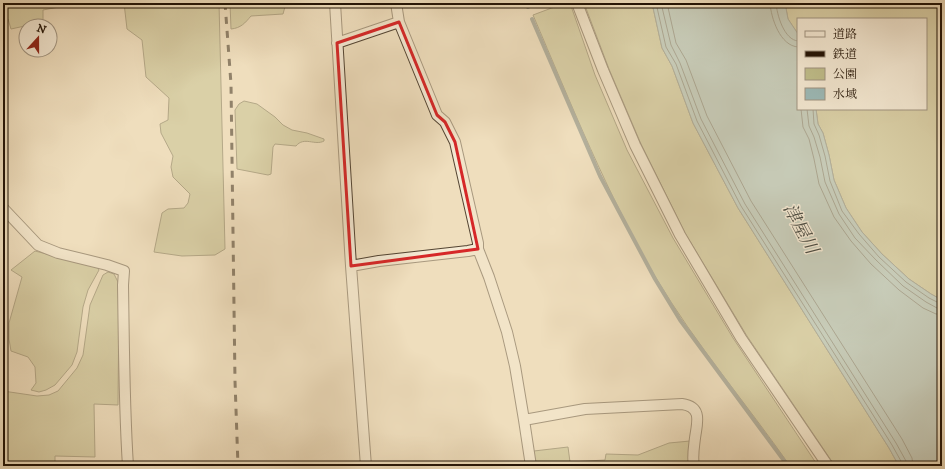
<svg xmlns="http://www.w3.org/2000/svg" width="945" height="469" font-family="'IM FELL DW Pica','Noto Serif JP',serif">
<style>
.green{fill:#c0bf8c;stroke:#706848}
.water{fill:#9cbbb9;stroke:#6b7771}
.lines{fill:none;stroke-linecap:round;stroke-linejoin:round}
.shore{stroke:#5e665f;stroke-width:1}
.stream{stroke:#6b7771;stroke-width:4}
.street-casing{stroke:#544533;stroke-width:12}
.street{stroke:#f5ead4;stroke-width:10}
.rail{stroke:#211205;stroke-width:3;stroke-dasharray:7 7;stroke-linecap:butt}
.marked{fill:none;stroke:#d62828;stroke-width:3;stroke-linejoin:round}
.labels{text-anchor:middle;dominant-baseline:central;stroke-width:3;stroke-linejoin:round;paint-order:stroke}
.water-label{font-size:18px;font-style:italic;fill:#4c4d44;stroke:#f5ead4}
</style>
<rect width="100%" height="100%" fill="#efdebd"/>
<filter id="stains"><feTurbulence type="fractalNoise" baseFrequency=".005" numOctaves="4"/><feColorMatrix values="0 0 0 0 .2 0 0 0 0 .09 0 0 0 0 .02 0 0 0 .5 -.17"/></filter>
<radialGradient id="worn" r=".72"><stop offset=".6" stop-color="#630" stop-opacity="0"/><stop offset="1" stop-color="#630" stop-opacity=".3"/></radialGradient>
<!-- green -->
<path class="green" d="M 3,3 L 80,3 L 43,10 L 43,22 L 11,29 L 8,19 L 3,20 Z
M 124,3 L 219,3 L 225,249 L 215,255 L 182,256 L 154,252 L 162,213 L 168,209 L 184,208 L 188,203 L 190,194 L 173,177 L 171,167 L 173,156 L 161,133 L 160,124 L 168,120 L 169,98 L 146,77 L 142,40 L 127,29 Z
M 230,3 L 286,3 L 283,14 L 251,16 C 245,23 241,28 231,29 Z
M 565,3 L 570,3 L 595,75 L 627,150 L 673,238 L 733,338 L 818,466 L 790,466 C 746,403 696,345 656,278 C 607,194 571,104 533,15 Z
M 584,3 L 652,3 L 662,48 L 672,66 L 693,123 L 738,208 L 889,448 L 899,466 L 835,466 L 747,336 L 685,233 L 641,144 L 609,69 Z
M 785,3 L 942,3 L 942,300 L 931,294 L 909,279 L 882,254 L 862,232 L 846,208 L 834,180 L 829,155 L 823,133 L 818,124 L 816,109 L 926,109 L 926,19 L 798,19 L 798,34 L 788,19 Z
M 244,101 L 257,104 L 275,117 L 283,125 L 292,130 L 307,133 L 324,139 L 324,141 C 315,146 304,136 296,146 L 275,144 L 273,147 L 271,174 L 268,175 L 237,169 L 235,110 L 239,104 Z
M 35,251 L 97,267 L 99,270 L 88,290 L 83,307 L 77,352 L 72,365 L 55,385 L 46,390 L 39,392 L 31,390 L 36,383 L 35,367 L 28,357 L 11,351 L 9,339 L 9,323 L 22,277 L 11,270 Z
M 108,272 L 114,274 L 119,284 L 118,405 L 94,404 L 95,457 L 55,456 L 55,466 L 3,466 L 3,391 L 37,396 L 49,395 L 58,391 L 77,368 L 83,355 L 90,305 L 103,275 Z
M 690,441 L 689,464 L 685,466 L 535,466 L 534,451 L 568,447 L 570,462 L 605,460 L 606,454 L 638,455 L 669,443 Z"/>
<!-- water -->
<path class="water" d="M 652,3 L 785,3 L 788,19 L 798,34 L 798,109 L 816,109 L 818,124 L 823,133 L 829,155 L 834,180 L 846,208 L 862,232 L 882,254 L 909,279 L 931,294 L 942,300 L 942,466 L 899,466 L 889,448 L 738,208 L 693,123 L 672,66 L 662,48 Z"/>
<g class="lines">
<!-- shore -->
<path class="shore" d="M 656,3 L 666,47 L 676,64 L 697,121 L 741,206 L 892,445 L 902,463 L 902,466
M 661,3 L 671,45 L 680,63 L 701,119 L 745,204 L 896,443 L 906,461 L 907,466
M 667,3 L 676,43 L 686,60 L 707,116 L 751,201 L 902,439 L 912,458 L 913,466
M 770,3 C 771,18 780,46 798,47
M 776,3 C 777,15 784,40 798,41
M 801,109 L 803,127 L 809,139 L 814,159 L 819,184 L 834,217 L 851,241 L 871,264 L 899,290 L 923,308 L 936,314 L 942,314
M 807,109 L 809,126 L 814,137 L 820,157 L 825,182 L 839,214 L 855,238 L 876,260 L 903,286 L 926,302 L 937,308 L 942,308
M 813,109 L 814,124 L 819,135 L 825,156 L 830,181 L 842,211 L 859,234 L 879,257 L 906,282 L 929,298 L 939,303 L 942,303"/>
<!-- stream -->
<path class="stream" d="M 526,3 L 528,7
M 532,19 L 600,176 L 655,279 L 680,320 L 788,466"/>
<defs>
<path id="street" d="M 335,3 L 351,266 L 366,466
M 396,3 L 399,22 L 437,115 L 445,122 L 455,142 L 478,243 L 478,249 L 489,277 L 507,332 L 515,366 L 524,420 L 531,466
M 577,3 L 603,70 L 635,145 L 680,235 L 741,338 L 828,466
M 337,43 L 399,22
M 3,208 L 38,245 L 58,253 L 107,265 L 124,271 L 123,285 C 124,345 124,406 128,466
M 351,266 L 379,261 L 468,251 L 478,249
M 524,420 L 585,409 L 682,404 C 703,407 697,423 695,438 C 694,447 692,457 694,466"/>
</defs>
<!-- street casing -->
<use href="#street" class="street-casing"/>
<!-- street -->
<use href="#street" class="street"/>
<!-- rail -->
<path class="rail" d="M 225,3 L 231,84 L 235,381 L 238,466"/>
</g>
<!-- marked area -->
<path d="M0 0H945V469H0ZM 399,22 L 437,115 L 445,122 L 455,142 L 478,249 L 351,266 L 337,43 Z" fill="#efdebd" fill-opacity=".55" fill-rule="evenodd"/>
<path class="marked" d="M 399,22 L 437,115 L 445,122 L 455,142 L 478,249 L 351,266 L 337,43 Z"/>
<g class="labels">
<!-- water labels -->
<g class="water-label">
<text transform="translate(800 229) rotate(62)">津屋川</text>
</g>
</g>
<!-- margin -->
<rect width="945" height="469" fill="none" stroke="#efdebd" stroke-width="16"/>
<rect x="4" y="4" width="937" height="461" fill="none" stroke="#211205" stroke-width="2"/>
<rect x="8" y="8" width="929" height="453" fill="none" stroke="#211205"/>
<!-- legend -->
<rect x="797" y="18" width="130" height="92" fill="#f5ead4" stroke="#a09481"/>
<rect x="805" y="31" width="20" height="6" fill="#f5ead4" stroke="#a09481"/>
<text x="833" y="38" font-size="12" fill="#211205">道路</text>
<rect x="805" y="51" width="20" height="6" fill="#211205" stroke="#a09481"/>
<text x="833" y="58" font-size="12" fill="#211205">鉄道</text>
<rect x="805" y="68" width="20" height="12" fill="#c0bf8c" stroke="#a09481"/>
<text x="833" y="78" font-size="12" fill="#211205">公園</text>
<rect x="805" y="88" width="20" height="12" fill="#9cbbb9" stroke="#a09481"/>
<text x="833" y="98" font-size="12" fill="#211205">水域</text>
<!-- north arrow -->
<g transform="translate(38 38) rotate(21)"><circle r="19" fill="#f5ead4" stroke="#a09481"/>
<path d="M0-3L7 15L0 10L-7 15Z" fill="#8f2418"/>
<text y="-6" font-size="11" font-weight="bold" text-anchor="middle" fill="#211205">N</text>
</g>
<rect width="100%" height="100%" filter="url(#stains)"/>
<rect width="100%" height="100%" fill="url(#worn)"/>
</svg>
